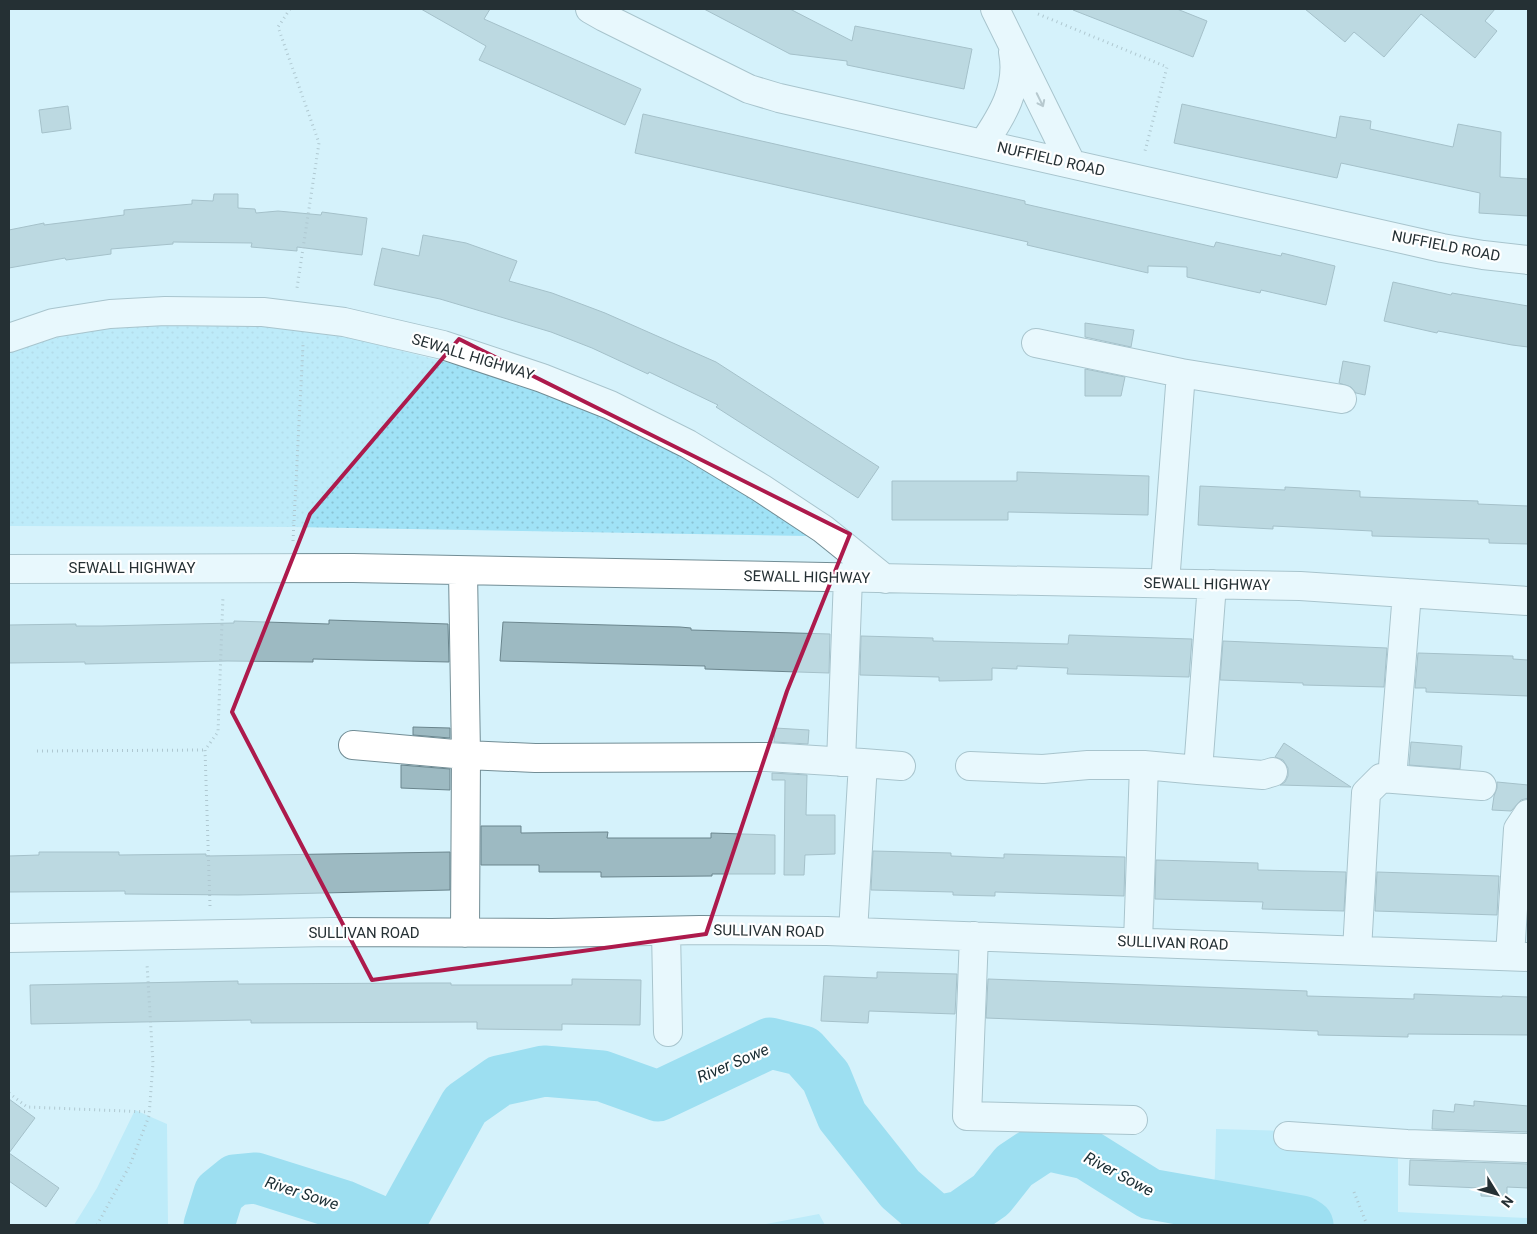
<svg xmlns="http://www.w3.org/2000/svg" width="1537" height="1234" font-family="Roboto,sans-serif">
<style>
.grass{fill:url(#grass-dots)}
.green{fill:#a0e2f6}
.lines{fill:none;stroke-linecap:round;stroke-linejoin:round}
.river{stroke:#5ac7e4;stroke-width:51}
.building{fill:#9dbac2;stroke:#6a858d}
.minor-casing{stroke:#728d95;stroke-width:30}
.path{stroke:#82969d;stroke-width:3;stroke-dasharray:1 4;stroke-linecap:butt}
.minor{stroke:#fff;stroke-width:28}
.oneway{stroke:#92989a}
.marked{fill:none;stroke:#ad1a4c;stroke-width:4;stroke-linejoin:round}
.labels{text-anchor:middle;dominant-baseline:central;stroke-width:4.5;stroke-linejoin:round;paint-order:stroke}
.street-label{font-size:15px;fill:#253034;stroke:#fff}
.water-label{font-size:16px;font-style:italic;fill:#192c32;stroke:#fff}
</style>
<defs>
<pattern id="grass-dots" width="8" height="8" patternUnits="userSpaceOnUse" patternTransform="scale(1.25)"><rect width="8" height="8" fill="#a0e2f6"/><path d="M2 2h.1M6 6h.1" fill="none" stroke="#8ac2d4" stroke-width="1.8" stroke-linecap="round"/></pattern>
</defs>
<rect width="100%" height="100%" fill="#d5f2fb"/>
<!-- grass -->
<path class="grass" d="M 149,324 L 236,324 L 304,329 L 343,336 L 489,373 L 574,404 L 644,436 L 705,469 L 769,509 L 808,536 L 293,527 L 9,526 L 9,351 L 77,332 Z"/>
<!-- green -->
<path class="green" d="M 135,1110 L 167,1124 L 168,1225 L 74,1225 L 97,1188 Z
M 1216,1129 L 1398,1134 L 1398,1212 L 1528,1218 L 1528,1225 L 1221,1225 L 1211,1223 L 1215,1174 Z
M 819,1214 L 825,1225 L 760,1225 Z"/>
<g class="lines">
<!-- river -->
<path class="river" d="M 209,1225 L 219,1193 L 235,1180 L 256,1178 L 342,1205 L 381,1222 L 401,1221 L 465,1105 L 499,1081 L 544,1071 L 602,1076 L 658,1096 L 770,1043 L 803,1051 L 826,1077 L 842,1116 L 900,1189 L 937,1221 L 961,1216 L 991,1195 L 1014,1166 L 1046,1145 L 1086,1154 L 1150,1194 L 1302,1221 L 1308,1225"/>
</g>
<!-- building -->
<path class="building" d="M 421,9 L 490,9 L 484,19 L 641,89 L 625,125 L 479,60 L 486,46 Z
M 704,9 L 790,9 L 852,41 L 855,26 L 972,49 L 964,89 L 847,65 L 847,61 L 790,54 Z
M 1073,9 L 1177,9 L 1207,21 L 1193,57 L 1073,10 Z
M 1305,9 L 1495,9 L 1485,21 L 1497,31 L 1475,58 L 1421,14 L 1384,57 L 1354,32 L 1345,42 Z
M 1182,104 L 1336,138 L 1340,116 L 1371,121 L 1370,129 L 1453,147 L 1458,124 L 1501,132 L 1500,177 L 1528,179 L 1528,216 L 1479,213 L 1480,193 L 1341,163 L 1337,178 L 1174,143 Z
M 68,106 L 71,129 L 42,133 L 39,110 Z
M 643,114 L 1025,201 L 1025,204 L 1214,247 L 1216,242 L 1281,256 L 1282,253 L 1335,266 L 1326,305 L 1261,290 L 1260,293 L 1187,277 L 1187,267 L 1148,266 L 1148,273 L 1027,245 L 1028,242 L 635,153 Z
M 214,194 L 238,194 L 238,208 L 255,209 L 256,213 L 278,211 L 321,215 L 322,212 L 367,218 L 362,255 L 297,247 L 297,251 L 251,247 L 252,243 L 173,242 L 173,244 L 111,249 L 111,254 L 66,260 L 65,258 L 9,268 L 9,230 L 44,223 L 44,225 L 124,215 L 124,210 L 192,204 L 192,200 L 213,201 Z
M 423,235 L 466,243 L 517,261 L 509,281 L 552,293 L 605,313 L 716,362 L 879,467 L 858,498 L 716,407 L 718,405 L 649,372 L 648,374 L 592,348 L 551,332 L 440,299 L 374,285 L 382,248 L 419,256 Z
M 1393,282 L 1451,295 L 1452,293 L 1528,306 L 1528,347 L 1512,345 L 1438,331 L 1437,333 L 1384,321 Z
M 1085,323 L 1134,330 L 1131,347 L 1085,337 Z
M 1343,361 L 1370,366 L 1365,395 L 1356,393 L 1351,387 L 1339,383 Z
M 1085,369 L 1125,377 L 1121,396 L 1085,396 Z
M 1017,472 L 1149,476 L 1148,515 L 1008,512 L 1008,520 L 892,520 L 892,481 L 1017,481 Z
M 1200,486 L 1285,490 L 1285,487 L 1360,491 L 1360,497 L 1478,501 L 1478,504 L 1528,506 L 1528,544 L 1489,543 L 1489,539 L 1372,536 L 1372,531 L 1273,526 L 1273,529 L 1198,525 Z
M 329,620 L 448,624 L 449,662 L 313,659 L 313,662 L 227,661 L 85,664 L 85,662 L 9,663 L 9,625 L 76,624 L 76,626 L 102,626 L 234,623 L 234,621 L 329,624 Z
M 503,622 L 680,627 L 691,628 L 691,630 L 830,634 L 829,673 L 705,669 L 705,666 L 500,661 Z
M 1069,635 L 1192,639 L 1189,677 L 1067,674 L 1068,668 L 1017,666 L 1017,669 L 992,668 L 992,680 L 939,681 L 939,677 L 860,675 L 861,636 L 933,638 L 933,641 L 1068,644 Z
M 1223,641 L 1387,648 L 1384,687 L 1303,685 L 1303,683 L 1220,680 Z
M 1418,653 L 1513,656 L 1513,659 L 1528,660 L 1528,696 L 1426,692 L 1426,688 L 1415,688 Z
M 413,727 L 450,728 L 450,738 L 413,735 Z
M 775,728 L 809,730 L 808,744 L 774,742 Z
M 1411,742 L 1462,746 L 1460,769 L 1409,765 Z
M 1284,743 L 1351,787 L 1280,785 L 1285,782 L 1288,776 L 1288,768 L 1283,760 L 1275,757 Z
M 401,765 L 450,769 L 450,790 L 401,788 Z
M 772,773 L 807,775 L 806,815 L 835,815 L 835,854 L 805,855 L 804,875 L 784,875 L 785,780 L 772,780 Z
M 1497,782 L 1528,785 L 1528,798 L 1521,800 L 1511,811 L 1492,810 L 1494,796 L 1497,788 Z
M 481,826 L 521,826 L 521,833 L 608,832 L 607,838 L 711,838 L 711,833 L 775,835 L 775,874 L 712,874 L 712,876 L 601,877 L 601,872 L 539,872 L 539,865 L 481,865 Z
M 873,851 L 951,853 L 951,856 L 1004,858 L 1004,854 L 1125,857 L 1124,896 L 995,892 L 995,896 L 953,895 L 953,892 L 871,890 Z
M 39,852 L 119,852 L 119,855 L 206,854 L 206,856 L 450,852 L 450,890 L 238,895 L 125,894 L 125,891 L 9,892 L 9,856 L 39,855 Z
M 1156,860 L 1258,863 L 1258,870 L 1346,872 L 1344,911 L 1262,909 L 1263,902 L 1155,899 Z
M 1377,872 L 1499,876 L 1497,915 L 1375,911 Z
M 877,972 L 957,974 L 955,1014 L 869,1011 L 868,1023 L 821,1021 L 824,976 L 877,978 Z
M 572,979 L 641,980 L 640,1025 L 562,1024 L 562,1030 L 477,1029 L 477,1022 L 251,1023 L 251,1020 L 31,1024 L 30,985 L 238,981 L 238,984 L 429,983 L 451,983 L 451,985 L 572,985 Z
M 988,979 L 1307,991 L 1307,996 L 1414,999 L 1414,994 L 1502,997 L 1502,996 L 1528,997 L 1528,1035 L 1408,1034 L 1408,1037 L 1318,1035 L 1318,1031 L 986,1018 Z
M 9,1099 L 35,1118 L 9,1153 L 59,1188 L 46,1207 L 9,1181 Z
M 1474,1101 L 1528,1106 L 1528,1132 L 1432,1129 L 1433,1110 L 1454,1112 L 1455,1104 L 1474,1106 Z
M 1410,1160 L 1528,1164 L 1528,1188 L 1507,1187 L 1507,1197 L 1481,1196 L 1481,1188 L 1409,1185 Z"/>
<g class="lines">
<defs>
<path id="minor" d="M 590,9 L 604,17 L 749,89 L 779,98 L 1442,248 L 1483,255 L 1528,260
M 995,9 L 1071,163
M 983,144 C 1002,116 1020,87 1013,52
M 9,338 L 53,323 L 110,314 L 165,311 L 263,312 L 344,322 L 443,345 L 542,378 L 610,405 L 688,444 L 761,488 L 823,529 L 885,579
M 1036,343 L 1181,373 L 1165,583
M 1181,373 L 1342,399
M 9,569 L 353,568 L 1300,586 L 1528,601
M 463,571 L 466,755 L 535,758 L 767,757 L 863,763 L 853,932
M 353,745 L 466,755 L 465,933
M 841,762 L 848,578
M 863,763 L 901,766
M 1144,765 L 1198,770 L 1212,584
M 970,766 L 1043,769 L 1088,765 L 1144,765 L 1138,942
M 1198,770 L 1263,775 L 1273,772
M 1392,779 L 1407,593
M 666,931 L 668,1032
M 974,936 L 967,1116 L 1133,1120
M 9,938 L 331,932 L 552,933 L 700,930 L 827,931 L 1528,957
M 1357,950 L 1366,793 L 1381,778 L 1482,786
M 1510,956 L 1518,829 L 1528,814
M 1288,1136 L 1407,1144 L 1528,1148"/>
</defs>
<!-- minor casing -->
<use href="#minor" class="minor-casing"/>
<!-- path -->
<path class="path" d="M 290,9 L 278,27 L 319,143 L 297,288
M 1038,14 L 1167,67 L 1145,151
M 293,541 L 303,345
M 37,751 L 205,750
M 210,906 L 205,750 L 218,732 L 223,596
M 9,1093 L 27,1107 L 149,1112
M 1354,1192 L 1367,1225
M 97,1225 L 130,1165 L 149,1116 L 153,1063 L 147,964"/>
<!-- minor -->
<use href="#minor" class="minor"/>
</g>
<!-- one-way arrows -->
<defs><path id="oneway-shaft" d="M-6 0H5M1.5-3L5.5 0L1.5 3" fill="none" stroke-width="1.6" stroke-linecap="round" stroke-linejoin="round" transform="scale(1.25)"/></defs>
<use class="oneway" href="#oneway-shaft" transform="translate(1040 100) rotate(64)"/>
<!-- marked area -->
<path d="M0 0H1537V1234H0ZM 459,339 L 850,534 L 787,691 L 706,934 L 372,980 L 232,712 L 310,514 Z" fill="#d5f2fb" fill-opacity=".55" fill-rule="evenodd"/>
<path class="marked" d="M 459,339 L 850,534 L 787,691 L 706,934 L 372,980 L 232,712 L 310,514 Z"/>
<g class="labels">
<!-- street labels -->
<g class="street-label">
<text transform="translate(1051 159) rotate(13)">NUFFIELD ROAD</text>
<text transform="translate(1446 246) rotate(11)">NUFFIELD ROAD</text>
<text transform="translate(473 357) rotate(17)">SEWALL HIGHWAY</text>
<text x="132" y="568">SEWALL HIGHWAY</text>
<text transform="translate(807 577) rotate(1)">SEWALL HIGHWAY</text>
<text transform="translate(1207 584) rotate(1)">SEWALL HIGHWAY</text>
<text transform="translate(769 931) rotate(1)">SULLIVAN ROAD</text>
<text x="364" y="933">SULLIVAN ROAD</text>
<text transform="translate(1173 943) rotate(2)">SULLIVAN ROAD</text>
</g>
<!-- water labels -->
<g class="water-label">
<text transform="translate(733 1063) rotate(-23)">River Sowe</text>
<text transform="translate(1119 1174) rotate(28)">River Sowe</text>
<text transform="translate(302 1193) rotate(18)">River Sowe</text>
</g>
</g>
<!-- border -->
<rect width="1537" height="1234" fill="none" stroke="#253034" stroke-width="20"/>
<!-- north arrow -->
<g transform="translate(1497 1194) rotate(127)" stroke="#ffffff" stroke-width="4" paint-order="stroke">
<path d="M0-4L9 19L0 12L-9 19Z" fill="#253034"/>
<text y="-8" font-size="14" font-weight="bold" text-anchor="middle" fill="#253034">N</text>
</g>
</svg>
